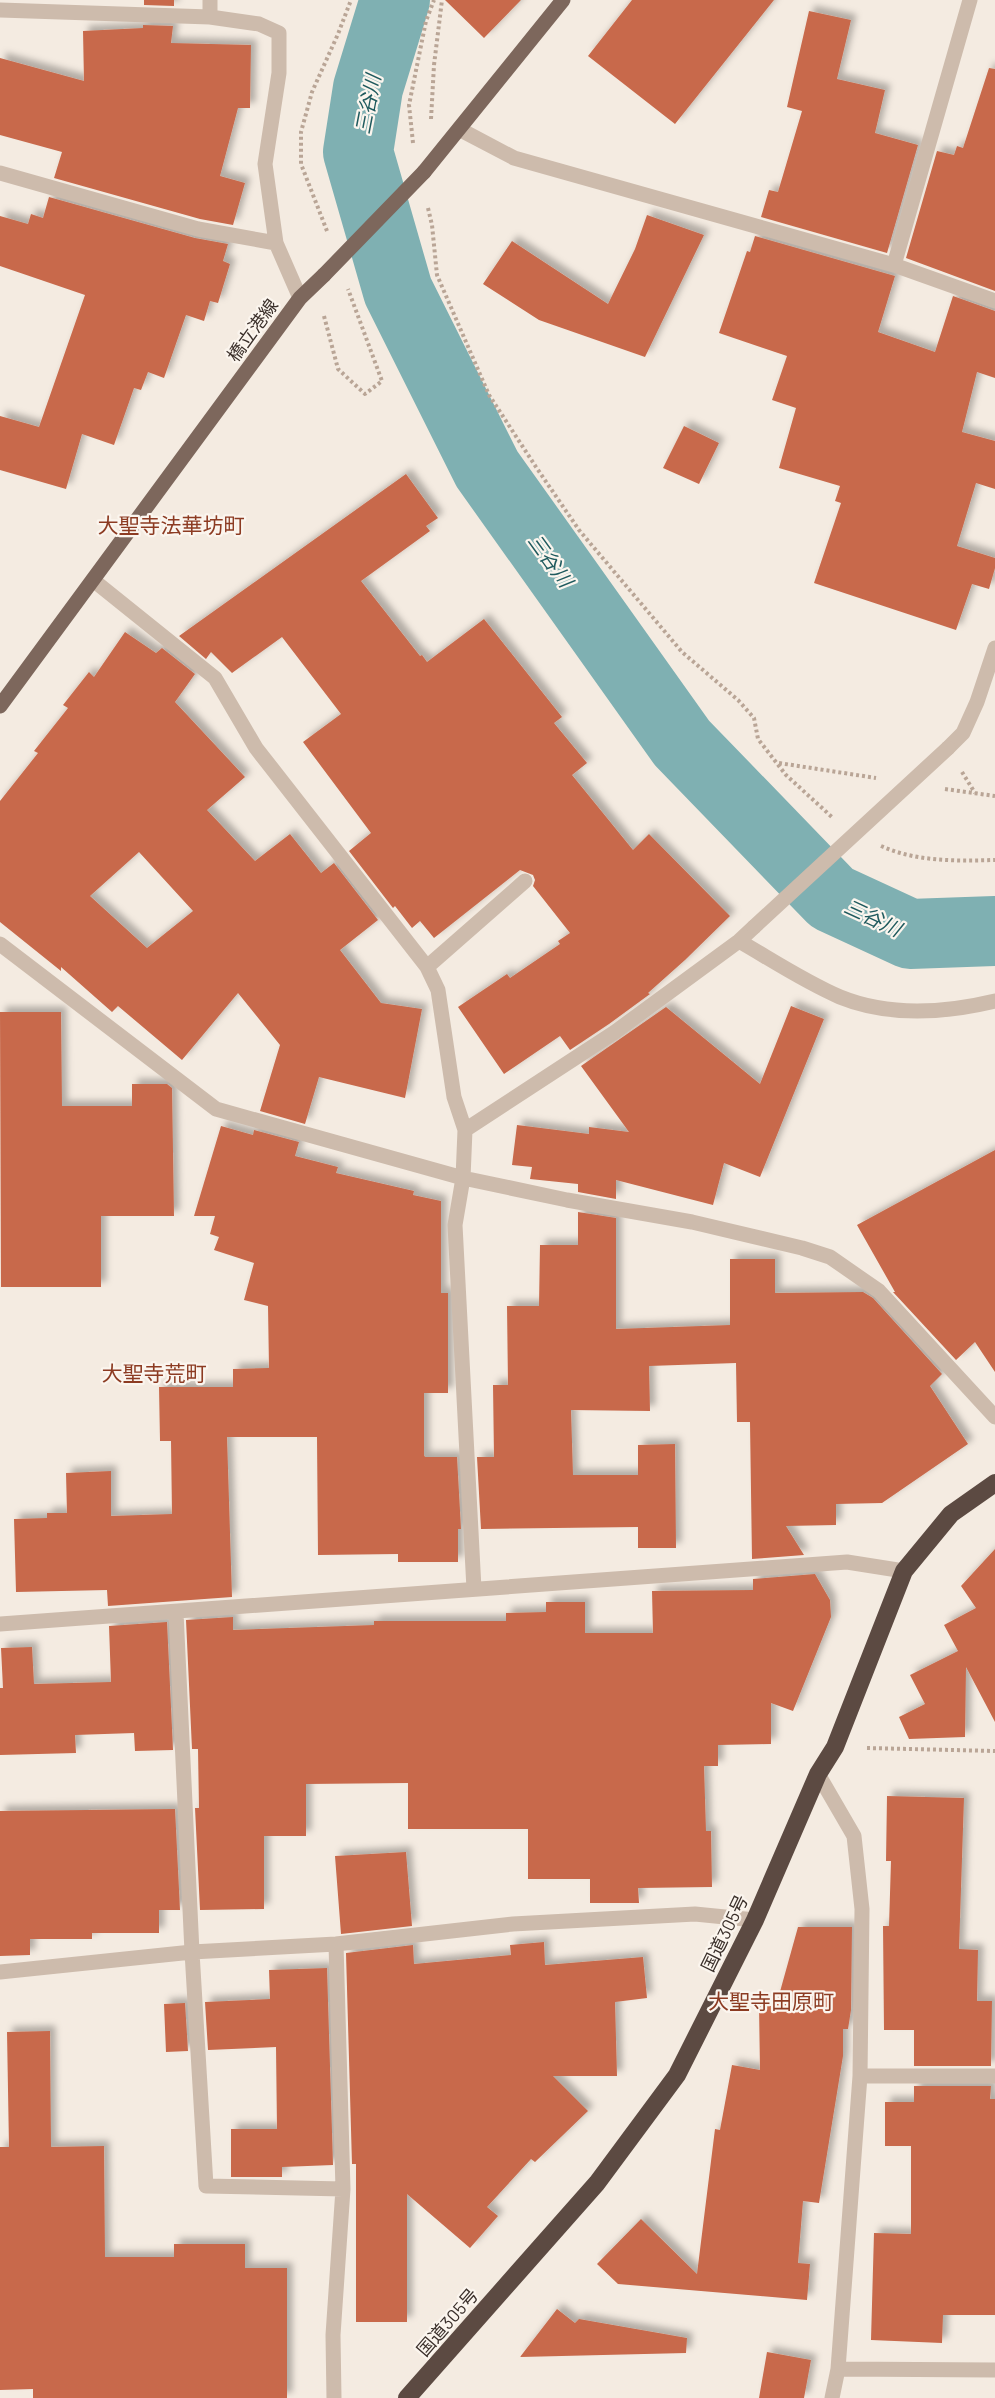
<svg xmlns="http://www.w3.org/2000/svg" width="995" height="2398" font-family="Barlow,'Noto Sans JP',sans-serif">
<style>
.lines{fill:none;stroke-linecap:round;stroke-linejoin:round}
.river{stroke:#7fb0b2;stroke-width:70}
.building{fill:#c8694b;fill-rule:evenodd;filter:url(#shadow)}
.path{stroke:#b9a596;stroke-width:4;stroke-dasharray:3 3;stroke-linecap:butt}
.minor{stroke:#cdbbac;stroke-width:15}
.major{stroke:#7d675c;stroke-width:15}
.highway{stroke:#5c4a42;stroke-width:18}
.minor-bridge{stroke:#cdbbac;stroke-width:15}
.major-bridge{stroke:#7d675c;stroke-width:15}
.labels{text-anchor:middle;dominant-baseline:central;stroke-width:4.5;stroke-linejoin:round;paint-order:stroke}
.street-label{font-size:18px;fill:#3b302b;stroke:#fbf5ee}
.water-label{font-size:20px;font-style:italic;fill:#1f5a5e;stroke:#fbf5ee}
.quarter-label{font-size:21px;fill:#8c3b22;stroke:#fbf5ee}
</style>
<defs>
<filter id="shadow"><feDropShadow dx="5.5" dy="-5.5" stdDeviation="3" flood-color="#0004"/></filter>
</defs>
<rect width="100%" height="100%" fill="#f4ebe1"/>
<g class="lines">
<!-- river -->
<path class="river" d="M 395,0 L 368,88 L 358,152 L 398,291 L 487,469 L 682,743 L 832,898 L 910,934 L 995,931"/>
</g>
<!-- building -->
<path class="building" d="M 144,0 L 174,0 L 174,6 L 144,5 Z
M 445,0 L 521,0 L 484,38 Z
M 632,0 L 774,0 L 675,124 L 588,56 Z
M 809,11 L 851,20 L 837,79 L 885,90 L 875,133 L 918,145 L 887,253 L 761,217 L 769,190 L 778,192 L 802,111 L 787,107 Z
M 143,25 L 173,26 L 171,43 L 251,45 L 250,108 L 238,108 L 220,176 L 245,183 L 233,225 L 200,219 L 54,178 L 62,152 L 0,135 L 0,58 L 84,81 L 83,31 L 143,28 Z
M 989,68 L 995,69 L 995,291 L 906,258 L 937,151 L 954,155 L 957,146 L 963,148 Z
M 49,197 L 195,238 L 228,244 L 223,261 L 230,264 L 218,303 L 210,301 L 204,321 L 186,315 L 164,378 L 148,372 L 141,390 L 134,388 L 114,445 L 82,434 L 66,489 L 0,470 L 0,416 L 39,427 L 85,295 L 0,266 L 0,216 L 28,224 L 31,214 L 43,218 Z
M 647,215 L 704,235 L 645,357 L 539,320 L 483,284 L 512,241 L 608,304 L 635,249 Z
M 755,236 L 895,276 L 878,332 L 935,352 L 953,296 L 995,311 L 995,378 L 977,372 L 962,432 L 995,441 L 995,489 L 976,483 L 957,546 L 995,558 L 995,568 L 989,589 L 972,584 L 956,630 L 814,583 L 841,503 L 835,501 L 840,486 L 779,468 L 796,408 L 772,400 L 787,356 L 719,333 L 747,251 L 750,252 Z
M 684,426 L 719,443 L 699,484 L 663,468 Z
M 406,474 L 438,518 L 426,526 L 430,531 L 361,581 L 420,656 L 422,655 L 427,662 L 484,619 L 562,717 L 554,723 L 587,763 L 572,775 L 633,850 L 649,834 L 730,916 L 685,960 L 648,993 L 650,994 L 609,1024 L 570,1050 L 560,1036 L 504,1074 L 458,1007 L 507,974 L 510,978 L 560,944 L 558,941 L 570,933 L 533,886 L 535,880 L 533,875 L 520,870 L 434,938 L 420,921 L 412,928 L 395,906 L 393,908 L 349,851 L 371,833 L 303,742 L 341,714 L 282,637 L 232,673 L 211,652 L 206,659 L 179,636 Z
M 125,632 L 156,653 L 162,648 L 195,674 L 175,702 L 245,777 L 207,810 L 255,861 L 290,834 L 321,873 L 334,863 L 378,920 L 340,950 L 381,1003 L 422,1009 L 405,1098 L 319,1077 L 305,1124 L 260,1111 L 280,1045 L 238,993 L 182,1060 L 118,1006 L 112,1012 L 61,967 L 61,971 L 0,922 L 0,801 L 38,753 L 34,751 L 68,708 L 63,705 L 89,672 L 94,677 ZM 139,852 L 193,911 L 147,948 L 90,896 Z
M 791,1006 L 824,1019 L 760,1177 L 724,1163 L 713,1205 L 616,1180 L 616,1199 L 578,1192 L 578,1184 L 530,1179 L 532,1167 L 512,1165 L 517,1125 L 589,1134 L 589,1127 L 629,1132 L 581,1066 L 666,1007 L 760,1084 Z
M 0,1012 L 61,1012 L 62,1106 L 132,1106 L 132,1084 L 167,1084 L 172,1088 L 174,1216 L 101,1216 L 101,1287 L 1,1287 Z
M 221,1126 L 253,1135 L 254,1130 L 299,1142 L 295,1156 L 338,1167 L 336,1173 L 414,1191 L 413,1195 L 441,1201 L 441,1293 L 448,1293 L 448,1393 L 424,1393 L 424,1455 L 425,1457 L 457,1457 L 461,1529 L 458,1529 L 458,1562 L 398,1562 L 398,1554 L 318,1555 L 317,1437 L 227,1437 L 232,1597 L 108,1606 L 107,1590 L 16,1592 L 14,1519 L 47,1518 L 47,1513 L 67,1513 L 66,1473 L 111,1471 L 111,1516 L 172,1514 L 171,1441 L 160,1441 L 159,1387 L 233,1387 L 233,1369 L 269,1368 L 268,1306 L 244,1300 L 254,1263 L 214,1250 L 219,1237 L 210,1234 L 215,1216 L 194,1216 Z
M 995,1150 L 995,1372 L 975,1342 L 956,1360 L 893,1292 L 895,1292 L 857,1225 Z
M 578,1212 L 616,1218 L 616,1329 L 730,1325 L 730,1259 L 775,1259 L 775,1293 L 863,1292 L 873,1298 L 942,1374 L 930,1386 L 968,1444 L 882,1503 L 836,1504 L 836,1525 L 786,1526 L 804,1555 L 752,1559 L 750,1422 L 737,1422 L 736,1363 L 649,1366 L 650,1411 L 571,1410 L 573,1475 L 638,1475 L 638,1445 L 675,1444 L 676,1548 L 638,1548 L 638,1527 L 481,1529 L 477,1457 L 494,1457 L 493,1385 L 508,1385 L 507,1306 L 539,1306 L 540,1245 L 578,1245 Z
M 995,1549 L 995,1722 L 966,1667 L 965,1737 L 909,1739 L 899,1717 L 925,1704 L 910,1675 L 958,1651 L 944,1625 L 976,1608 L 961,1586 Z
M 815,1574 L 830,1600 L 831,1617 L 793,1711 L 771,1703 L 771,1744 L 718,1745 L 718,1766 L 704,1766 L 706,1831 L 711,1831 L 712,1887 L 638,1888 L 639,1903 L 590,1903 L 590,1879 L 528,1879 L 528,1829 L 408,1829 L 408,1783 L 306,1784 L 306,1836 L 264,1836 L 264,1909 L 200,1910 L 195,1808 L 199,1808 L 198,1749 L 192,1749 L 186,1620 L 233,1617 L 233,1630 L 374,1625 L 374,1621 L 506,1621 L 506,1613 L 546,1612 L 546,1602 L 585,1602 L 585,1633 L 653,1633 L 652,1591 L 753,1590 L 753,1579 Z
M 167,1622 L 173,1750 L 135,1751 L 134,1733 L 75,1735 L 76,1753 L 0,1755 L 0,1688 L 3,1688 L 1,1648 L 32,1647 L 34,1684 L 111,1682 L 109,1626 Z
M 887,1796 L 964,1798 L 959,1949 L 978,1950 L 977,2001 L 992,2001 L 991,2066 L 914,2066 L 914,2030 L 884,2030 L 883,1926 L 889,1926 L 891,1861 L 886,1861 Z
M 175,1809 L 180,1910 L 159,1910 L 159,1933 L 92,1933 L 92,1939 L 30,1939 L 30,1955 L 0,1956 L 0,1811 Z
M 406,1852 L 412,1926 L 341,1934 L 335,1856 Z
M 798,1927 L 852,1927 L 851,2010 L 848,2029 L 843,2029 L 843,2056 L 819,2203 L 803,2201 L 798,2263 L 810,2264 L 807,2300 L 618,2284 L 597,2264 L 641,2219 L 697,2274 L 715,2129 L 720,2130 L 732,2065 L 760,2070 L 759,2006 L 776,2006 Z
M 544,1942 L 545,1965 L 643,1957 L 647,1998 L 615,2002 L 617,2076 L 553,2076 L 588,2111 L 535,2162 L 531,2159 L 487,2207 L 498,2216 L 470,2248 L 407,2194 L 407,2322 L 356,2322 L 356,2164 L 352,2164 L 346,1953 L 413,1945 L 414,1964 L 511,1955 L 510,1945 Z
M 327,1968 L 333,2165 L 282,2167 L 282,2177 L 231,2177 L 231,2129 L 277,2129 L 276,2047 L 208,2050 L 205,2002 L 270,1999 L 269,1970 Z
M 185,2003 L 188,2051 L 166,2052 L 164,2004 Z
M 50,2031 L 51,2147 L 104,2146 L 105,2257 L 174,2257 L 174,2244 L 245,2244 L 245,2268 L 287,2268 L 287,2398 L 33,2398 L 33,2389 L 0,2390 L 0,2147 L 9,2147 L 7,2032 Z
M 914,2086 L 991,2086 L 990,2099 L 995,2099 L 995,2315 L 943,2315 L 942,2343 L 871,2340 L 874,2233 L 911,2234 L 911,2146 L 885,2146 L 885,2102 L 914,2102 Z
M 557,2309 L 575,2323 L 579,2319 L 687,2338 L 686,2353 L 520,2357 Z
M 767,2352 L 811,2360 L 804,2398 L 759,2398 Z"/>
<g class="lines">
<!-- path -->
<path class="path" d="M 431,119 L 434,65 L 442,0
M 413,143 L 409,105 L 426,21 L 434,0
M 428,208 L 432,225 L 437,275 L 489,395 L 536,467 L 579,530 L 682,652 L 738,700 L 754,718 L 758,739 L 786,775 L 833,818
M 327,231 L 301,164 L 301,132 L 312,92 L 338,34 L 351,0
M 324,316 L 338,369 L 365,394 L 382,381 L 348,289
M 779,763 L 876,778
M 962,772 L 975,793
M 945,789 L 995,796
M 881,846 C 917,862 956,861 995,860
M 867,1748 L 995,1751"/>
<!-- minor -->
<path class="minor" d="M 0,10 L 210,17 L 259,24 L 279,33 L 279,73 L 265,164 L 276,243
M 210,17 L 210,0
M 459,129 L 514,158 L 894,265 L 995,301
M 0,173 L 198,229 L 276,243 L 300,298
M 894,265 L 970,0
M 93,580 L 215,678 L 256,748 L 427,967 L 438,990 L 454,1097 L 465,1130 L 463,1178 L 455,1225 L 474,1589
M 948,748 L 963,733 L 977,702 L 995,648
M 739,941 C 772,960 805,982 840,997 C 889,1017 945,1013 995,1001
M 0,944 L 216,1109 L 463,1178 L 567,1200 L 692,1222 L 802,1248 L 830,1257 L 879,1291 L 995,1417
M 427,967 L 525,881
M 465,1130 L 615,1032 L 739,941 L 754,927
M 176,1612 L 192,1952 L 206,2186 L 343,2189
M 0,1624 L 847,1562 L 904,1571
M 818,1774 L 854,1836 L 862,1909 L 860,2076 L 838,2369 L 832,2398
M 0,1972 L 192,1952 L 336,1944 L 513,1924 L 695,1914 L 755,1920
M 860,2076 L 995,2076
M 838,2369 L 995,2370
M 334,2398 L 333,2335 L 343,2189 L 336,1944"/>
<!-- major -->
<path class="major" d="M 424,172 L 563,0
M 0,706 L 300,298 L 324,275"/>
<!-- highway -->
<path class="highway" d="M 407,2398 L 597,2183 L 677,2075 L 755,1920 L 818,1774 L 835,1747 L 904,1571 L 951,1514 L 995,1483"/>
<!-- minor-bridge -->
<path class="minor-bridge" d="M 754,927 L 948,748"/>
<!-- major-bridge -->
<path class="major-bridge" d="M 324,275 L 424,172"/>
</g>
<g class="labels">
<!-- street labels -->
<g class="street-label">
<text transform="translate(252 330) rotate(-54)">橋立港線</text>
<text transform="translate(724 1933) rotate(-64)">国道305号</text>
<text transform="translate(447 2322) rotate(-49)">国道305号</text>
</g>
<!-- water labels -->
<g class="water-label">
<text transform="translate(367 104) rotate(-79)">三谷川</text>
<text transform="translate(551 560) rotate(54)">三谷川</text>
<text transform="translate(873 917) rotate(25)">三谷川</text>
</g>
<!-- quarter labels -->
<g class="quarter-label">
<text x="171" y="524">大聖寺法華坊町</text>
<text x="154" y="1372">大聖寺荒町</text>
<text x="771" y="2000">大聖寺田原町</text>
</g>
</g>
</svg>
